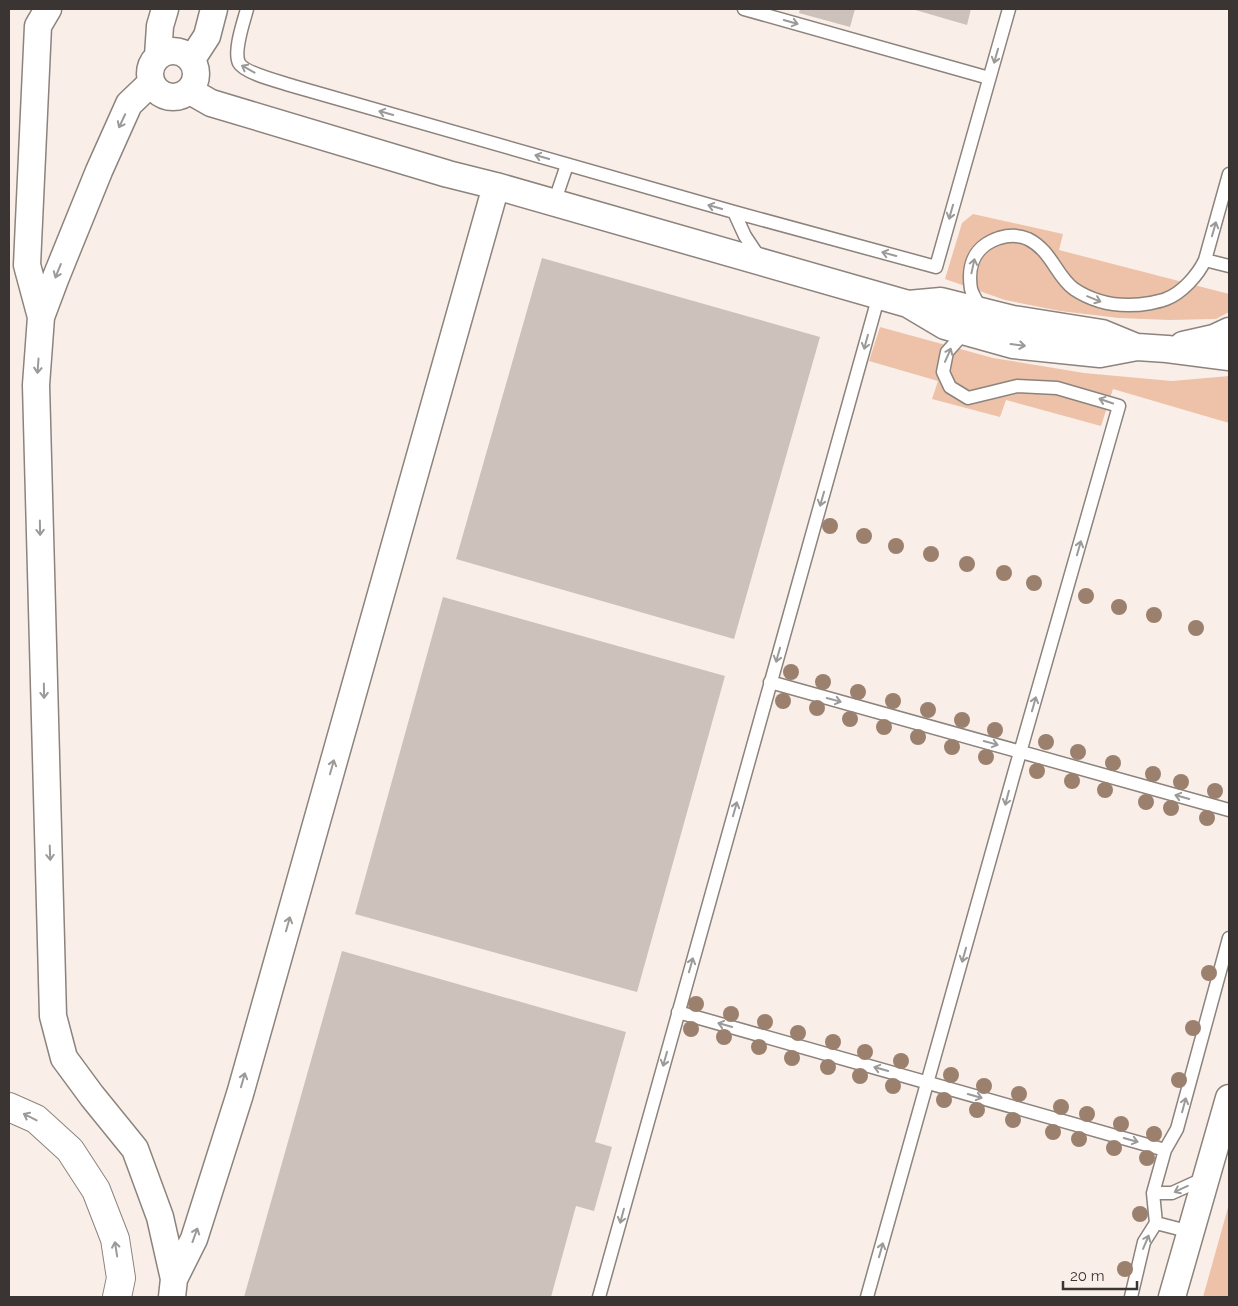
<svg xmlns="http://www.w3.org/2000/svg" width="1238" height="1306" font-family="Raleway,sans-serif">
<style>
.green{fill:#edc2a8}
.building{fill:#ccc1bb}
.lines{fill:none;stroke-linecap:round;stroke-linejoin:round}
.lane-casing{stroke:#8c837d;stroke-width:15}
.street-casing{stroke:#8c837d;stroke-width:29}
.highway-casing{stroke:#8c837d;stroke-width:30}
.lane{stroke:#fff;stroke-width:12}
.street{stroke:#fff;stroke-width:26}
.highway{stroke:#fff;stroke-width:28}
.tree{fill:#9b806e}
.oneway{stroke:#9c9a99}
</style>
<rect width="100%" height="100%" fill="#faefe8"/>
<!-- green -->
<path class="green" d="M 973,214 L 1063,234 L 1059,250 L 1229,294 L 1229,312 L 1216,319 L 1169,320 L 1119,318 L 1060,311 L 1005,300 L 945,279 L 962,223 Z
M 880,327 L 993,358 L 1084,373 L 1172,381 L 1229,376 L 1229,423 L 1113,389 L 1101,426 L 1006,400 L 1000,417 L 932,399 L 938,381 L 869,361 Z
M 1229,1204 L 1229,1297 L 1203,1297 Z"/>
<!-- building -->
<path class="building" d="M 800,9 L 855,9 L 850,27 L 799,13 Z
M 912,9 L 971,9 L 967,25 Z
M 542,258 L 820,337 L 734,639 L 456,559 Z
M 443,597 L 725,676 L 637,992 L 355,914 Z
M 342,951 L 626,1032 L 595,1142 L 612,1147 L 594,1211 L 576,1206 L 551,1297 L 244,1297 Z"/>
<g class="lines">
<defs>
<path id="lane" d="M 247,9 C 244,21 233,51 239,63 C 244,73 281,82 293,86 L 734,212 L 936,267 L 1009,9
M 744,9 L 989,78
M 554,203 L 567,165
M 734,212 L 745,236 L 761,260
M 1205,260 L 1229,266
M 981,309 C 978,303 973,296 971,289 C 967,264 975,246 999,238 C 1009,235 1019,235 1028,239 C 1052,251 1056,276 1074,289 C 1098,305 1123,308 1151,303 C 1155,302 1161,301 1166,299 C 1182,293 1198,275 1205,260 L 1229,174
M 770,682 L 1229,810
M 678,1012 L 1165,1150
M 1153,1193 L 1172,1193 L 1205,1178
M 1156,1223 L 1191,1232
M 599,1297 L 879,295
M 867,1297 L 1013,777 L 1119,406 L 1057,388 L 1017,386 L 968,398 L 950,387 L 943,372 L 947,352 L 964,333
M 1131,1297 L 1144,1242 L 1156,1223 L 1153,1193 L 1165,1150 L 1177,1129 L 1229,938"/>
<path id="street" d="M150 74a23 23 0 1 1 46 0a23 23 0 1 1-46 0Z
M 158,56 L 160,26 L 165,9
M 192,59 L 207,36 L 214,9
M 151,83 L 129,104 L 99,171 L 56,277 L 41,317 L 36,385 L 53,1016 L 64,1058 L 92,1096 L 135,1149 L 160,1217 L 174,1279 L 172,1297
M 190,91 L 211,103 L 448,174 L 496,186 L 908,304 L 945,326 L 1013,345 L 1100,354 L 1137,347 L 1167,349 L 1229,357
M 908,304 L 941,301 L 1013,319 L 1102,333 L 1136,347
M 41,317 L 27,265 L 38,26 L 48,9
M 1183,345 L 1214,338 L 1229,331
M 174,1279 L 194,1239 L 240,1094 L 496,186
M 1172,1297 L 1229,1098"/>
<path id="highway" d="M 9,1107 L 36,1119 L 70,1150 L 96,1190 L 115,1239 L 121,1278 L 117,1297"/>
</defs>
<!-- lane casing -->
<use href="#lane" class="lane-casing"/>
<!-- street casing -->
<use href="#street" class="street-casing"/>
<!-- highway casing -->
<use href="#highway" class="highway-casing"/>
<!-- lane -->
<use href="#lane" class="lane"/>
<!-- street -->
<use href="#street" class="street"/>
<!-- highway -->
<use href="#highway" class="highway"/>
</g>
<!-- trees -->
<g class="tree">
<circle cx="830" cy="526" r="8"/>
<circle cx="864" cy="536" r="8"/>
<circle cx="896" cy="546" r="8"/>
<circle cx="931" cy="554" r="8"/>
<circle cx="967" cy="564" r="8"/>
<circle cx="1004" cy="573" r="8"/>
<circle cx="1034" cy="583" r="8"/>
<circle cx="1086" cy="596" r="8"/>
<circle cx="1119" cy="607" r="8"/>
<circle cx="1154" cy="615" r="8"/>
<circle cx="1196" cy="628" r="8"/>
<circle cx="791" cy="672" r="8"/>
<circle cx="823" cy="682" r="8"/>
<circle cx="858" cy="692" r="8"/>
<circle cx="783" cy="701" r="8"/>
<circle cx="893" cy="701" r="8"/>
<circle cx="817" cy="708" r="8"/>
<circle cx="928" cy="710" r="8"/>
<circle cx="850" cy="719" r="8"/>
<circle cx="962" cy="720" r="8"/>
<circle cx="884" cy="727" r="8"/>
<circle cx="995" cy="730" r="8"/>
<circle cx="918" cy="737" r="8"/>
<circle cx="1046" cy="742" r="8"/>
<circle cx="952" cy="747" r="8"/>
<circle cx="1078" cy="752" r="8"/>
<circle cx="986" cy="757" r="8"/>
<circle cx="1113" cy="763" r="8"/>
<circle cx="1037" cy="771" r="8"/>
<circle cx="1153" cy="774" r="8"/>
<circle cx="1072" cy="781" r="8"/>
<circle cx="1181" cy="782" r="8"/>
<circle cx="1105" cy="790" r="8"/>
<circle cx="1215" cy="791" r="8"/>
<circle cx="1146" cy="802" r="8"/>
<circle cx="1171" cy="808" r="8"/>
<circle cx="1207" cy="818" r="8"/>
<circle cx="1209" cy="973" r="8"/>
<circle cx="696" cy="1004" r="8"/>
<circle cx="731" cy="1014" r="8"/>
<circle cx="765" cy="1022" r="8"/>
<circle cx="1193" cy="1028" r="8"/>
<circle cx="691" cy="1029" r="8"/>
<circle cx="798" cy="1033" r="8"/>
<circle cx="724" cy="1037" r="8"/>
<circle cx="833" cy="1042" r="8"/>
<circle cx="759" cy="1047" r="8"/>
<circle cx="865" cy="1052" r="8"/>
<circle cx="792" cy="1058" r="8"/>
<circle cx="901" cy="1061" r="8"/>
<circle cx="828" cy="1067" r="8"/>
<circle cx="951" cy="1075" r="8"/>
<circle cx="860" cy="1076" r="8"/>
<circle cx="1179" cy="1080" r="8"/>
<circle cx="893" cy="1086" r="8"/>
<circle cx="984" cy="1086" r="8"/>
<circle cx="1019" cy="1094" r="8"/>
<circle cx="944" cy="1100" r="8"/>
<circle cx="1061" cy="1107" r="8"/>
<circle cx="977" cy="1110" r="8"/>
<circle cx="1087" cy="1114" r="8"/>
<circle cx="1013" cy="1120" r="8"/>
<circle cx="1121" cy="1124" r="8"/>
<circle cx="1053" cy="1132" r="8"/>
<circle cx="1154" cy="1134" r="8"/>
<circle cx="1079" cy="1139" r="8"/>
<circle cx="1114" cy="1148" r="8"/>
<circle cx="1147" cy="1158" r="8"/>
<circle cx="1140" cy="1214" r="8"/>
<circle cx="1125" cy="1269" r="8"/>
</g>
<!-- one-way arrows -->
<defs><path id="oneway-shaft" d="M-6 0H5M1.5-3L5.5 0L1.5 3" fill="none" stroke-width="1.6" stroke-linecap="round" stroke-linejoin="round" transform="scale(1.25)"/></defs>
<g class="oneway">
<use href="#oneway-shaft" transform="translate(791 22) rotate(16)"/>
<use href="#oneway-shaft" transform="translate(996 56) rotate(106)"/>
<use href="#oneway-shaft" transform="translate(248 69) rotate(-151)"/>
<use href="#oneway-shaft" transform="translate(386 113) rotate(-164)"/>
<use href="#oneway-shaft" transform="translate(122 121) rotate(115)"/>
<use href="#oneway-shaft" transform="translate(542 157) rotate(-164)"/>
<use href="#oneway-shaft" transform="translate(715 207) rotate(-164)"/>
<use href="#oneway-shaft" transform="translate(951 212) rotate(106)"/>
<use href="#oneway-shaft" transform="translate(1214 229) rotate(-74)"/>
<use href="#oneway-shaft" transform="translate(889 254) rotate(-165)"/>
<use href="#oneway-shaft" transform="translate(973 266) rotate(-78)"/>
<use href="#oneway-shaft" transform="translate(58 271) rotate(112)"/>
<use href="#oneway-shaft" transform="translate(1094 299) rotate(22)"/>
<use href="#oneway-shaft" transform="translate(866 342) rotate(105)"/>
<use href="#oneway-shaft" transform="translate(1018 345) rotate(7)"/>
<use href="#oneway-shaft" transform="translate(948 355) rotate(-66)"/>
<use href="#oneway-shaft" transform="translate(38 366) rotate(94)"/>
<use href="#oneway-shaft" transform="translate(1106 401) rotate(-161)"/>
<use href="#oneway-shaft" transform="translate(822 499) rotate(106)"/>
<use href="#oneway-shaft" transform="translate(40 528) rotate(89)"/>
<use href="#oneway-shaft" transform="translate(1079 548) rotate(-74)"/>
<use href="#oneway-shaft" transform="translate(778 655) rotate(106)"/>
<use href="#oneway-shaft" transform="translate(44 691) rotate(89)"/>
<use href="#oneway-shaft" transform="translate(834 700) rotate(15)"/>
<use href="#oneway-shaft" transform="translate(1034 704) rotate(-74)"/>
<use href="#oneway-shaft" transform="translate(991 743) rotate(15)"/>
<use href="#oneway-shaft" transform="translate(332 767) rotate(-74)"/>
<use href="#oneway-shaft" transform="translate(1182 797) rotate(-164)"/>
<use href="#oneway-shaft" transform="translate(1007 798) rotate(105)"/>
<use href="#oneway-shaft" transform="translate(735 809) rotate(-74)"/>
<use href="#oneway-shaft" transform="translate(50 853) rotate(88)"/>
<use href="#oneway-shaft" transform="translate(288 924) rotate(-74)"/>
<use href="#oneway-shaft" transform="translate(964 955) rotate(106)"/>
<use href="#oneway-shaft" transform="translate(691 965) rotate(-74)"/>
<use href="#oneway-shaft" transform="translate(725 1025) rotate(-164)"/>
<use href="#oneway-shaft" transform="translate(665 1059) rotate(106)"/>
<use href="#oneway-shaft" transform="translate(881 1069) rotate(-164)"/>
<use href="#oneway-shaft" transform="translate(243 1080) rotate(-74)"/>
<use href="#oneway-shaft" transform="translate(975 1096) rotate(16)"/>
<use href="#oneway-shaft" transform="translate(1184 1105) rotate(-75)"/>
<use href="#oneway-shaft" transform="translate(30 1117) rotate(-153)"/>
<use href="#oneway-shaft" transform="translate(1131 1140) rotate(16)"/>
<use href="#oneway-shaft" transform="translate(1181 1189) rotate(155)"/>
<use href="#oneway-shaft" transform="translate(622 1216) rotate(105)"/>
<use href="#oneway-shaft" transform="translate(195 1235) rotate(-70)"/>
<use href="#oneway-shaft" transform="translate(1146 1242) rotate(-67)"/>
<use href="#oneway-shaft" transform="translate(116 1249) rotate(-99)"/>
<use href="#oneway-shaft" transform="translate(881 1250) rotate(-74)"/>
</g>
<!-- border -->
<rect width="1238" height="1306" fill="none" stroke="#3a3533" stroke-width="20"/>
<!-- scale -->
<path d="M1063 1281v8h74v-8" fill="none" stroke="#3a3533" stroke-width="2.5"/>
<text x="1070" y="1281" font-size="15" fill="#3a3533" stroke="#faefe8" stroke-width="4" paint-order="stroke">20 m</text>
</svg>
